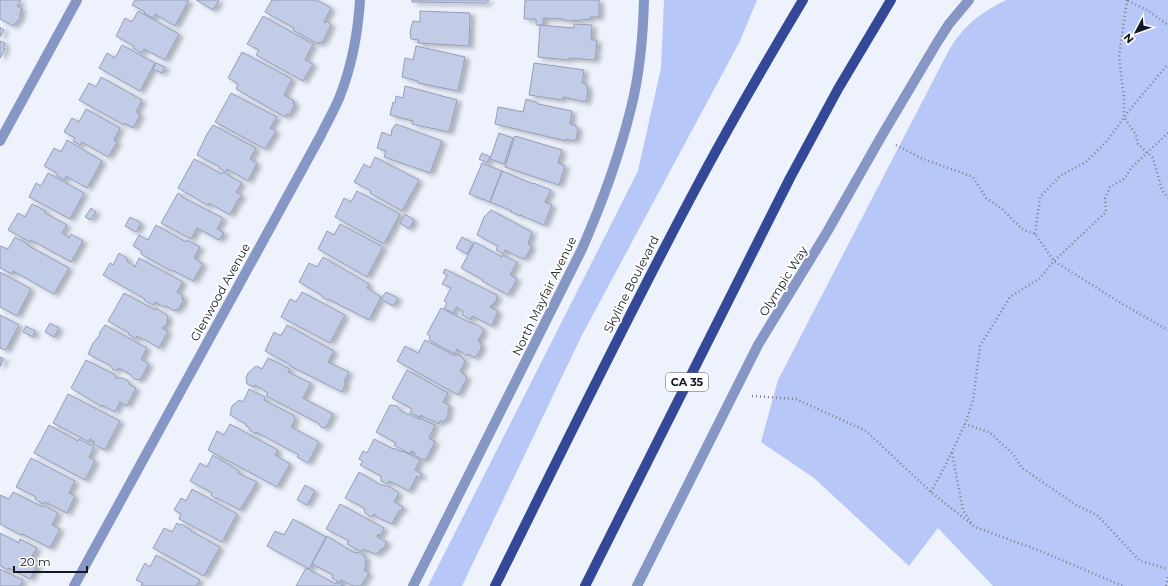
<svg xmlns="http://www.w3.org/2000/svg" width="1168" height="586" font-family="Montserrat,sans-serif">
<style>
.green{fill:#b7c8f8}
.building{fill:#c2cce7;stroke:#949eb8;filter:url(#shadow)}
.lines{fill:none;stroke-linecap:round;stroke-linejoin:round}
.path{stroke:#7d818c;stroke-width:2.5;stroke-dasharray:1 3;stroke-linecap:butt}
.minor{stroke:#8797c5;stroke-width:10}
.primary{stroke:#344898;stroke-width:10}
.labels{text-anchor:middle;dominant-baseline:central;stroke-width:4;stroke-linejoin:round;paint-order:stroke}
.shield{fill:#fff;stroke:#5a5d64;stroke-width:1}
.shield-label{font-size:11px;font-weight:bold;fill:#141822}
.street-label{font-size:12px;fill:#141822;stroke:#fff}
</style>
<defs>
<filter id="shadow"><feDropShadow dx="4.5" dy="2.5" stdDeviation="2" flood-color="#0004"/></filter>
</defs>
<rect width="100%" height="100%" fill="#edf2fd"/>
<!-- green -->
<path class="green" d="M 664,0 L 757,0 L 740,41 L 582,335 L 462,586 L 428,586 L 638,171 L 661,68 Z
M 1006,0 L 1168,0 L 1168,586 L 993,586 L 938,528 L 909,566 L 814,478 L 761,442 L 778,380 L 949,50 C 965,24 979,14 1006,0 Z"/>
<!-- building -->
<path class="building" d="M 0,0 L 21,0 L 17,6 L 22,9 L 20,13 L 20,18 L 13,26 L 0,19 Z
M 135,0 L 189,0 L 175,26 L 155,14 L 153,18 L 144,13 L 145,12 L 132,5 Z
M 196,0 L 219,0 L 213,10 Z
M 272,0 L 317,0 L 331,8 L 324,22 L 325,23 L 326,21 L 331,25 L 322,43 L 320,42 L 318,44 L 293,30 L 294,28 L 265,12 Z
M 412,0 L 489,0 L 486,3 L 412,2 Z
M 525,0 L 599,0 L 599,17 L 590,17 L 590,19 L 570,21 L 562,19 L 543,18 L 543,25 L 536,25 L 536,19 L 524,19 Z
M 138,11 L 179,34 L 165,60 L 144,49 L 141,53 L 133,48 L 134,46 L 116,36 L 125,18 L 132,22 Z
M 420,11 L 470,13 L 469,46 L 418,43 L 419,40 L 411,39 L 410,32 L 412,24 L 413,21 L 420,22 Z
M 263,16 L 313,44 L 305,60 L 313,64 L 303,81 L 256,55 L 259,50 L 247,44 Z
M 574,24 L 592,25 L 591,40 L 597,40 L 595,60 L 569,58 L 569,60 L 538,57 L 540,25 L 574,28 Z
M 0,27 L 4,30 L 0,37 Z
M 0,41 L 5,43 L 3,48 L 5,49 L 0,58 Z
M 122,45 L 155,63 L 140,91 L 99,68 L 107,53 L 115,58 Z
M 416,46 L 465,57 L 458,91 L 418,83 L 418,81 L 402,77 L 405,58 L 413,60 Z
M 242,52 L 292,79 L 284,95 L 294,101 L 293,104 L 295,105 L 289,115 L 287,114 L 285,117 L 236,89 L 238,84 L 228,78 Z
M 156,63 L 165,67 L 162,73 L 153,69 Z
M 534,63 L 584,70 L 582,83 L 586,84 L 588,91 L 586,102 L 563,97 L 562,100 L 529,95 Z
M 101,77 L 142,100 L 136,112 L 140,115 L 133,128 L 125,123 L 124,125 L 79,100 L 89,83 L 96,87 Z
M 405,86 L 457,100 L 449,132 L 412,124 L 413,121 L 390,115 L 393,102 L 395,103 L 396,96 L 403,98 Z
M 231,93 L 277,117 L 270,128 L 276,131 L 265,149 L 215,122 Z
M 526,99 L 536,102 L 538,104 L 572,111 L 570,124 L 575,125 L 578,130 L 576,139 L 574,141 L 566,139 L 566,141 L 495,124 L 498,107 L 523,112 Z
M 86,109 L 120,128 L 114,140 L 117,142 L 108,157 L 82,142 L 80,145 L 73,141 L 75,138 L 64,132 L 72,118 L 79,122 Z
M 396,124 L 442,141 L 430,173 L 384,157 L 386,151 L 377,148 L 382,132 L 391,136 L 392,129 Z
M 213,125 L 256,148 L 250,159 L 257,163 L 248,181 L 227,169 L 226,172 L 219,168 L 220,167 L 197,155 L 207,134 Z
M 499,133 L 513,138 L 504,164 L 490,159 Z
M 515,136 L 562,150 L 558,163 L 565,166 L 559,185 L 505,167 Z
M 67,140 L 102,161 L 87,188 L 66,176 L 64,180 L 57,176 L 58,175 L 55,172 L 44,166 L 54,148 L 61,152 Z
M 482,153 L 490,157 L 487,163 L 479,159 Z
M 375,157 L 419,180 L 402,211 L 370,193 L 371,191 L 354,182 L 364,164 L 370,168 Z
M 194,159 L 222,174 L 223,172 L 242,183 L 236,192 L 242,196 L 240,199 L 239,198 L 230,215 L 209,203 L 209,206 L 178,188 Z
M 482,163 L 502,171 L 490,202 L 469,194 Z
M 502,171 L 533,184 L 533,183 L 551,190 L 545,202 L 552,205 L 544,225 L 520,215 L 520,216 L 511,212 L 512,211 L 490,202 Z
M 48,173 L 84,193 L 70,219 L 29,197 L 36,183 L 41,186 Z
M 357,191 L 400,214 L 384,244 L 335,217 L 344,198 L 351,202 Z
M 178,193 L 183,196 L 182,197 L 223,218 L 217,229 L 224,233 L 219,240 L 197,228 L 191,239 L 161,223 Z
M 32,204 L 46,211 L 45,213 L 67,225 L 62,233 L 69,238 L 71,234 L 83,241 L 71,262 L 31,240 L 30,242 L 8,230 L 18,213 L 25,217 Z
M 91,208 L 96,212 L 90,220 L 85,217 Z
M 491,210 L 532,232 L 528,244 L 531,245 L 530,250 L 524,259 L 520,257 L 520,258 L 505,250 L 503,254 L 496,250 L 498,246 L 477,235 L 484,217 Z
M 405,214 L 414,220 L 409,229 L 400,223 Z
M 130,217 L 141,223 L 136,232 L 125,226 Z
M 340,224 L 383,247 L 367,277 L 318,249 L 327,231 L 334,235 Z
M 156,225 L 186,242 L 187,240 L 200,247 L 194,258 L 203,264 L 193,281 L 172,270 L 171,271 L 141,254 L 142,251 L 133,246 L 139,235 L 148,240 Z
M 15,237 L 28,244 L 27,245 L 69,268 L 54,294 L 13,271 L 12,274 L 0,268 L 0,246 L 8,249 Z
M 462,237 L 473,243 L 467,254 L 456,248 Z
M 475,242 L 502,257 L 503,255 L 517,262 L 510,275 L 517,279 L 508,295 L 482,281 L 483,280 L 461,268 Z
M 119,253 L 128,259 L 127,261 L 135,267 L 139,258 L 183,282 L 177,292 L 183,296 L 181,298 L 184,299 L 178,310 L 176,309 L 174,311 L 166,306 L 164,307 L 155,302 L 153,305 L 144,300 L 145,299 L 103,275 L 110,263 L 113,265 Z
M 323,257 L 369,284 L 367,288 L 381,297 L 369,320 L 328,299 L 327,300 L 322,297 L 322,296 L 318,293 L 299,282 L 309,263 L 317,267 Z
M 445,269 L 497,295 L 496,301 L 490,307 L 498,311 L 492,326 L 472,316 L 471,320 L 462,315 L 463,311 L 456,307 L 453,313 L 444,308 L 447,303 L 444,301 L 451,288 L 442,284 L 447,275 L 443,273 Z
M 0,272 L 31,289 L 17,316 L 0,307 Z
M 302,292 L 345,315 L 330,343 L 281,317 L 290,299 L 296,302 Z
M 386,292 L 398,298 L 393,306 L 381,299 Z
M 124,293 L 155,310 L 156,308 L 168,316 L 167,324 L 162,328 L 168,331 L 159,348 L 144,339 L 144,340 L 137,336 L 136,339 L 128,334 L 129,333 L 108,321 Z
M 441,308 L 469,322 L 478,325 L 484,330 L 478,341 L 481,344 L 481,349 L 475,358 L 468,354 L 467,356 L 457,349 L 455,354 L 429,340 L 430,336 L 427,334 Z
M 0,315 L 19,325 L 6,350 L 0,348 Z
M 50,323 L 59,328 L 54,337 L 45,332 Z
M 105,325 L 147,348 L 141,359 L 149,364 L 140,380 L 134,379 L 131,375 L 119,368 L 117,370 L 113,370 L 111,366 L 88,354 L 93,343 L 99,336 L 100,332 Z
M 287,325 L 334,351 L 328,362 L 349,372 L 344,382 L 346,383 L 342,392 L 290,366 L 291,365 L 265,351 L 274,332 L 281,336 Z
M 26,326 L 35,331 L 33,337 L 23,332 Z
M 425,340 L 453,355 L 459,355 L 463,358 L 465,362 L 460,371 L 467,378 L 458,395 L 397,361 L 405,346 L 418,353 Z
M 0,357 L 4,359 L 0,367 Z
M 268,358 L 290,369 L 288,372 L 311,383 L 303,398 L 333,414 L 326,427 L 322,428 L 318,423 L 266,396 L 268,393 L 255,385 L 254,387 L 247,384 L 246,378 L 248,373 L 256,366 L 262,369 Z
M 86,360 L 114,374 L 116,378 L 123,378 L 127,380 L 130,385 L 136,388 L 127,406 L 120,402 L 115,412 L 102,405 L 102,407 L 71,388 Z
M 407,370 L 448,393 L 443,402 L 450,406 L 448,410 L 448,416 L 444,421 L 440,421 L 439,424 L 432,420 L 429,420 L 421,415 L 420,417 L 410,413 L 412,409 L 392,398 Z
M 249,389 L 265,397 L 264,400 L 293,415 L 295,420 L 291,427 L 319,442 L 308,463 L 297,457 L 299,455 L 256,432 L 256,434 L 249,430 L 250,428 L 246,426 L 246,424 L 230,415 L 232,406 L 239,400 L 243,402 Z
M 68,394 L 120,421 L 105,450 L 93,444 L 95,442 L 90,439 L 89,442 L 53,423 Z
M 390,405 L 397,406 L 401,411 L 409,415 L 409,414 L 419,419 L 419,418 L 435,425 L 429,438 L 435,442 L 426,459 L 423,460 L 414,455 L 415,453 L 411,451 L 410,454 L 394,445 L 396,443 L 376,432 Z
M 230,424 L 278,450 L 275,455 L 290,464 L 277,487 L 208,450 L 217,431 L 224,435 Z
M 49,425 L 78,441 L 79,439 L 94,447 L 89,457 L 95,461 L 85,480 L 34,453 Z
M 374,439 L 393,449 L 394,448 L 402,452 L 403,451 L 420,460 L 415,470 L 422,474 L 420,478 L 417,476 L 409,491 L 389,481 L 387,484 L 381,481 L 381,476 L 360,465 L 363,461 L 359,459 L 363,451 L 367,453 Z
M 213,455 L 239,471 L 238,473 L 257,482 L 240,510 L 217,498 L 216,499 L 211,495 L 212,493 L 190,481 L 200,463 L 207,467 Z
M 31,458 L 75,481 L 69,493 L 75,496 L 67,513 L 45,502 L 43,504 L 35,499 L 36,497 L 16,487 Z
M 359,472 L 379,484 L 390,487 L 399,493 L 394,502 L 402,506 L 403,509 L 399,511 L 392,524 L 378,518 L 374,514 L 371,517 L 365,513 L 364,508 L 345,498 Z
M 305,485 L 315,491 L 307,505 L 297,500 Z
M 192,489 L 237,514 L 222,542 L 179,519 L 181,514 L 174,510 L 181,498 L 186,501 Z
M 13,492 L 43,507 L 43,505 L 58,513 L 52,525 L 60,529 L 50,548 L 22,534 L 21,535 L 0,524 L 0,495 L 9,499 Z
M 340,504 L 384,528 L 380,536 L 378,534 L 377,537 L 387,542 L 384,548 L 380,550 L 379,553 L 375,554 L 363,549 L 361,552 L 347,544 L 349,541 L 326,529 Z
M 293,519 L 326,537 L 309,569 L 267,546 L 275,531 L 284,535 Z
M 177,523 L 180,525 L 181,524 L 191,530 L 191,531 L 220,547 L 204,576 L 153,548 L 164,528 L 172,532 Z
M 0,533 L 19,543 L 20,539 L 37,548 L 31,558 L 39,562 L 30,579 L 9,568 L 8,570 L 0,566 Z
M 327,536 L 353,552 L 360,553 L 364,555 L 366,560 L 365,564 L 366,565 L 364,570 L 369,573 L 361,586 L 353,586 L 341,580 L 340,583 L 332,578 L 333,575 L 312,564 Z
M 156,555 L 200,580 L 196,586 L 141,586 L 143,583 L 136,580 L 145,563 L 150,567 Z
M 306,568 L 336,584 L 337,582 L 345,586 L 296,586 Z
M 0,569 L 23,580 L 20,586 L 0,586 Z"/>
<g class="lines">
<!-- path -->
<path class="path" d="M 1127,0 L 1119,57 L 1124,98 L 1124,117 L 1136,135 L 1138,144 L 1153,158 L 1162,190 L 1168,198
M 1128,1 L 1147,10 L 1168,25
M 1168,133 L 1132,167 L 1124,179 L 1110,187 L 1105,198 L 1106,212 L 1054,261 L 1040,278 L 1010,297 L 980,346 L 973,401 L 965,424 L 989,432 L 1013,454 L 1022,468 L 1076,505 L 1097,515 L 1140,561 L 1168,569
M 896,145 L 921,158 L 973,177 L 986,198 L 1001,208 L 1022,229 L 1035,234 L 1054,261 L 1124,305 L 1168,330
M 1035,234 L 1040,197 L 1060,176 L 1086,162 L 1107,141 L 1128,112 L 1168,64
M 752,396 L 796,399 L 866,431 L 931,492 L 975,527 L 1038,550 L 1123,586
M 952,453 L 963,510 L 972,524
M 931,492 L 947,462 L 965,424
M 1166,586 L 1168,577"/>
<!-- minor -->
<path class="minor" d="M 0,141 L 77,0
M 74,586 L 321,135 C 327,122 335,109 340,96 C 352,65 358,33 360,0
M 413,586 L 582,249 C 602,203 619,157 631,108 C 640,73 643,36 644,0
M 637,586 L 758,345 L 827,232 L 881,137 L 938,41 L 949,24 L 969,0"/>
<!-- primary -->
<path class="primary" d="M 495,586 C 561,453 626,319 696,188 C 730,124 766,62 803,0
M 585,586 L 790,178 L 838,89 L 891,0"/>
</g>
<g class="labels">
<!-- shield labels -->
<rect class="shield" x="666" y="373" width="42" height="18" rx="3"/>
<g class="shield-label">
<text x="687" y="382">CA 35</text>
</g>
<!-- street labels -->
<g class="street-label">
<text transform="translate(783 281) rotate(-58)">Olympic Way</text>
<text transform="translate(631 284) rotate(-63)">Skyline Boulevard</text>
<text transform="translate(220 292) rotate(-61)">Glenwood Avenue</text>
<text transform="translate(544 296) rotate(-64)">North Mayfair Avenue</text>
</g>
</g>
<!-- north arrow -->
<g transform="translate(1136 32) rotate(229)" stroke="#ffffff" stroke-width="3" paint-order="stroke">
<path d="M0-3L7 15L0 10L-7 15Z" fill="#141822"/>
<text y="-6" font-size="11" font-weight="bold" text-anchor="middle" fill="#141822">N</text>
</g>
<!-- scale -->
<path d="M14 566v6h73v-6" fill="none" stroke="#141822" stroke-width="2"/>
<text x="20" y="566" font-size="12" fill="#141822" stroke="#ffffff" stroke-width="3" paint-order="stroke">20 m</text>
</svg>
